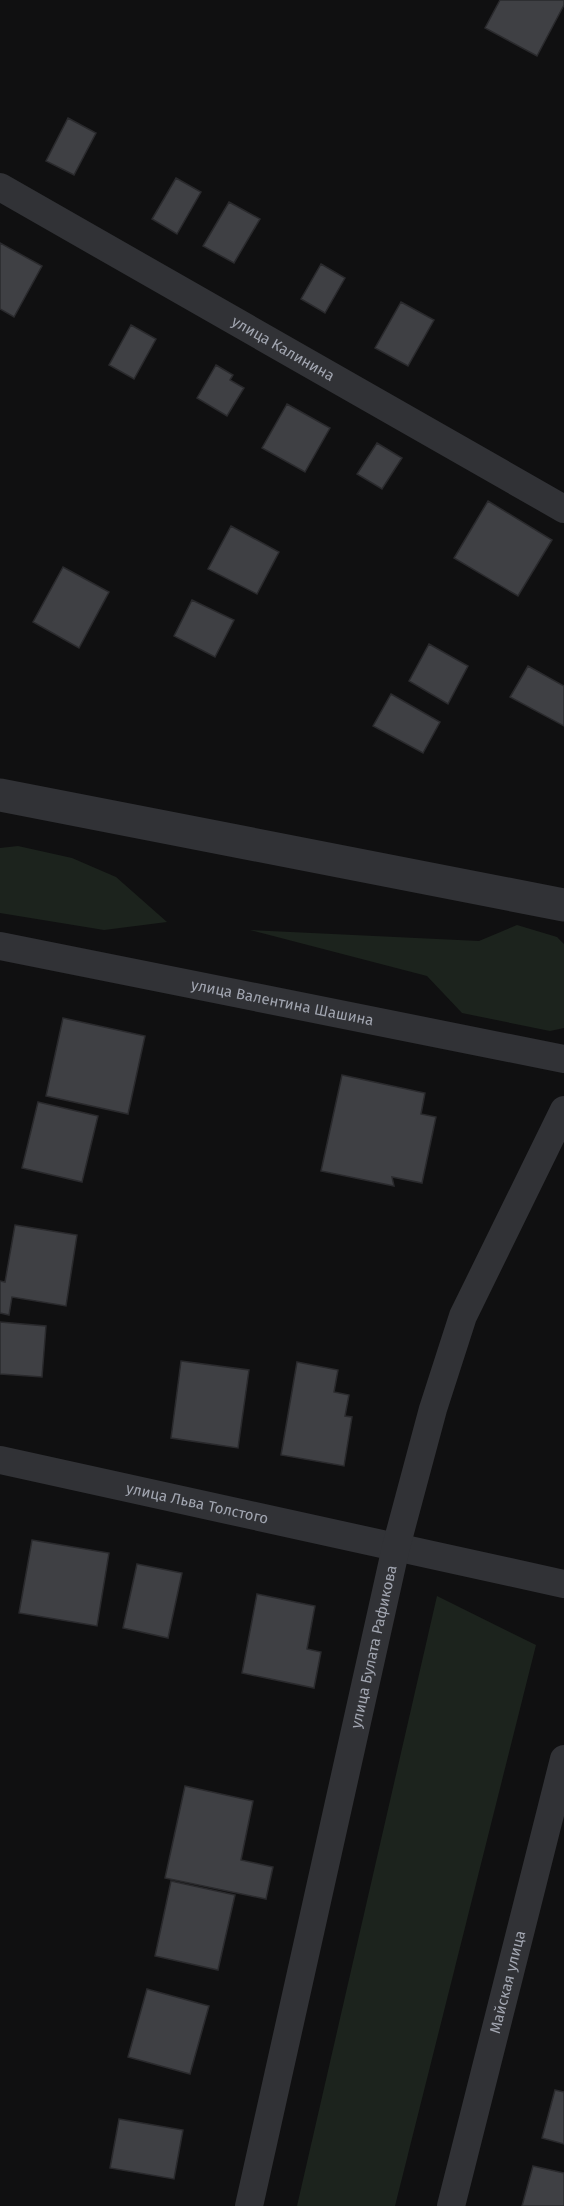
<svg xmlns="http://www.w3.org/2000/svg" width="564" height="2206" font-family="'Fira Sans',sans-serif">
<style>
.green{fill:#1c231d}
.building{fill:#3f4044;stroke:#2a2a2d;stroke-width:1.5}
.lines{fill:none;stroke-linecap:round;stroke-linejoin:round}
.minor{stroke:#313236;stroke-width:28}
.tertiary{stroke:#313236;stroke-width:33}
.labels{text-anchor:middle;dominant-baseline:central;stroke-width:6;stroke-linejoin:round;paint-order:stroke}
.street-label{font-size:15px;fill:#a2a6b1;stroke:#0b0b0c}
</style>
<rect width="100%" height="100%" fill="#101011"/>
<!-- green -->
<path class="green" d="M 18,846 L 72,858 L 116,877 L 167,922 L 104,930 L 0,913 L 0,848 Z
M 517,925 L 557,937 L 564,944 L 564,1028 L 550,1031 L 462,1013 L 427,976 L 250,930 L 479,941 Z
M 437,1596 L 536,1645 L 395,2206 L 297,2206 Z"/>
<!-- building -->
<path class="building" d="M 500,0 L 564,0 L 564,5 L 537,56 L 485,28 Z
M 68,118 L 96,133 L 74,175 L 46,161 Z
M 176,178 L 201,192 L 177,234 L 152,219 Z
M 229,202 L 260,219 L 234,263 L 203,246 Z
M 0,243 L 42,266 L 14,317 L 0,309 Z
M 321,264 L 345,278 L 325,313 L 301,299 Z
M 401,302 L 434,320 L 408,366 L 375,348 Z
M 131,325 L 156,339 L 134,379 L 109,365 Z
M 216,365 L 233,375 L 230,380 L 244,388 L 227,416 L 197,398 Z
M 287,404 L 330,428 L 305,472 L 262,448 Z
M 377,443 L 402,458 L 382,489 L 357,474 Z
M 488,501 L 552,540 L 518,596 L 454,558 Z
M 231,526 L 279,552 L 257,594 L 208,569 Z
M 63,567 L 109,592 L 79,648 L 33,622 Z
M 192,600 L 234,620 L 215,657 L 174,636 Z
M 429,644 L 468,666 L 448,704 L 409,681 Z
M 528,666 L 564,686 L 564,726 L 510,697 Z
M 391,694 L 440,722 L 423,753 L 373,726 Z
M 63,1018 L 145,1036 L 128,1114 L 46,1096 Z
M 342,1075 L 425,1093 L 421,1114 L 436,1117 L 422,1183 L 392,1177 L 394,1186 L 321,1171 Z
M 38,1102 L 98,1116 L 82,1182 L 22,1168 Z
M 15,1225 L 77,1235 L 66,1306 L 12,1297 L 9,1315 L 0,1313 L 0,1281 L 5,1282 Z
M 0,1322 L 46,1326 L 42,1377 L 0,1374 Z
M 181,1361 L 249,1370 L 238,1448 L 171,1438 Z
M 297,1362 L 338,1370 L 334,1392 L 349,1395 L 345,1416 L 352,1417 L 344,1466 L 281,1455 Z
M 32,1540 L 109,1553 L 97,1626 L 19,1613 Z
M 137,1564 L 182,1573 L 168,1638 L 123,1628 Z
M 257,1594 L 315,1606 L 307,1649 L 321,1652 L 314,1688 L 242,1673 Z
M 185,1786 L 253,1801 L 241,1860 L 273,1867 L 266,1899 L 165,1878 Z
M 171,1881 L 235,1895 L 218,1970 L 155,1956 Z
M 147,1989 L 209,2006 L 190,2074 L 128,2057 Z
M 555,2090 L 564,2092 L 564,2144 L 542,2138 Z
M 119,2119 L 183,2130 L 174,2179 L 110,2168 Z
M 533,2166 L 564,2173 L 564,2206 L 522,2206 Z"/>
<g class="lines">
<!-- minor -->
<g class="minor">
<path id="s1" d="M 0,187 L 564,509"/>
<path id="s2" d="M 0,946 L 564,1059"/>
<path id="s3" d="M 0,1460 L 564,1584"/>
<path id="s4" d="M 249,2206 L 396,1547 L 433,1409 L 463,1316 L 564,1110"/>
<path id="s5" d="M 451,2206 L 564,1759"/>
</g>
<!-- tertiary -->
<path class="tertiary" d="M 0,795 L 564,905"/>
</g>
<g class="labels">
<!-- street labels -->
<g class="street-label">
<text stroke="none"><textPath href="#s1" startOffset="326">улица Калинина</textPath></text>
<text stroke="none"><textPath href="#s2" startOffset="288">улица Валентина Шашина</textPath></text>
<text stroke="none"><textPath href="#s3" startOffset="202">улица Льва Толстого</textPath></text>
<text stroke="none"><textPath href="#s4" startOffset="573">улица Булата Рафикова</textPath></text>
<text stroke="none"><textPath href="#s5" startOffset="231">Майская улица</textPath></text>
</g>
</g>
</svg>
